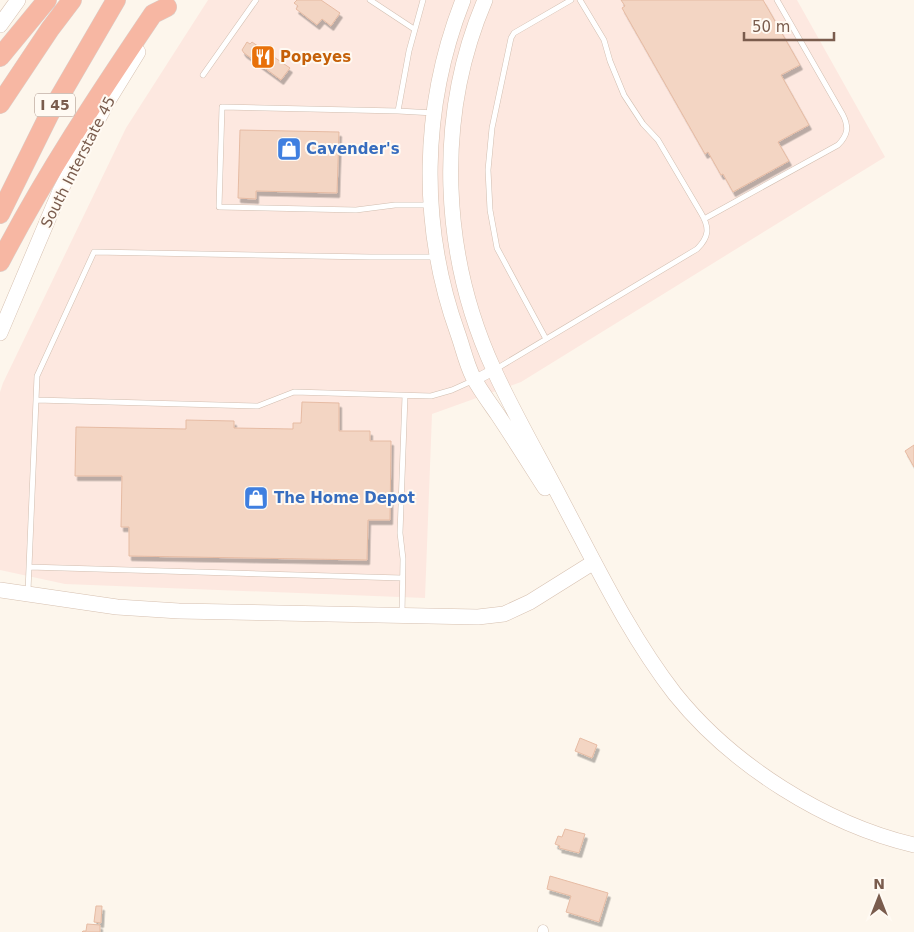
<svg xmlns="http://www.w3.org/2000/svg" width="914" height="932" font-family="'DejaVu Sans',sans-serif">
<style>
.commercial{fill:#fde8e0}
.building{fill:#f3d5c3;stroke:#e6bba3;filter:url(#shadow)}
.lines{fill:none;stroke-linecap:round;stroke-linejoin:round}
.lane-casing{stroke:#d1beb0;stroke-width:6}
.street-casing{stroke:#d1beb0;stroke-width:11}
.secondary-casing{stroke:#d6c0b0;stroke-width:16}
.highway-casing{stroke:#dad1cd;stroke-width:20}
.lane{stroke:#fff;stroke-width:5}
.street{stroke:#fff;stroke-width:10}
.secondary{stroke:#fff;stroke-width:15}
.highway{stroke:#f7b7a3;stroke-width:19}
.labels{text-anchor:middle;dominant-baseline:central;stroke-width:4;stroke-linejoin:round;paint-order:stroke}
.shield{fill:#fffaf3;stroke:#a28b7f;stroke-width:1}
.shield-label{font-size:14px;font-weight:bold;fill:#7a5c4d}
.food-label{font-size:15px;font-weight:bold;fill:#c56008;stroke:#fffaf3;text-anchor:start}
.shop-label{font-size:15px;font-weight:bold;fill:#366cbe;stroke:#fffaf3;text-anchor:start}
.street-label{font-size:15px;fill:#7a5c4d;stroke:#fffaf3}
</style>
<defs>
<filter id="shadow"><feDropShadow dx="2.5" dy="4.5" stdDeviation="0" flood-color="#0004"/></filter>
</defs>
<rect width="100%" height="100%" fill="#fdf6ec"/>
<!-- commercial -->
<path class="commercial" d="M 208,0 L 797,0 L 885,157 L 521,382 L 432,414 L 425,598 L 65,584 L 0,570 L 0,392 L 3,383 L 126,128 Z"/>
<!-- building -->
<path class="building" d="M 297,0 L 321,0 L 340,13 L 331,26 L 322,19 L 317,25 L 296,9 L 298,6 L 294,3 Z
M 621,0 L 763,0 L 800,65 L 781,75 L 809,125 L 778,142 L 789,161 L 733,192 L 723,174 L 721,175 L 708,152 L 705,154 L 622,8 L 625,6 Z
M 247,42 L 250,44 L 252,42 L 290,68 L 281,80 L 244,53 L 242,50 Z
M 240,130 L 339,132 L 337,193 L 256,191 L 256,199 L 238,198 Z
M 302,402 L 339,403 L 339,431 L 370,431 L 370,441 L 391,441 L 390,520 L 368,520 L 367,560 L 129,556 L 129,527 L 121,527 L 122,476 L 75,476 L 76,427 L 186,429 L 186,420 L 234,421 L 234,428 L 293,429 L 293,423 L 301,423 Z
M 914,445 L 914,467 L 905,451 Z
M 580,738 L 597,745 L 592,758 L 575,751 Z
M 565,829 L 585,834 L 579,853 L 559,848 L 560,846 L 555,844 L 558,836 L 562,837 Z
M 550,876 L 608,893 L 599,922 L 566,912 L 571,896 L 547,889 Z
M 96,906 L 102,906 L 101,923 L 94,922 Z
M 87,924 L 100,925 L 100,932 L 82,932 L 83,931 L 86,931 Z"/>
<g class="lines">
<defs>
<path id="lane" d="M 370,0 L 414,29
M 203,75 L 256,0
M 398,111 L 409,51 L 423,0
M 429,205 L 395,205 L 356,210 L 219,207 L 222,107 L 398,111 L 434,113
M 704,219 L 838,145 C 848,135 849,127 843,115 L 777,0
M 546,339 L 497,248 L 490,210 L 488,170 L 492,128 L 511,38 L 514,33 L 571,0
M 496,369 L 697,249 C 709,237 710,228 701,213 L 658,140 L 643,124 L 624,95 L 610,61 L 604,40 L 580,0
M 36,400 L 258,406 L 294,392 L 431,396 L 452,390 L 472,381
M 29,567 L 402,578
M 28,591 L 37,376 L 94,252 L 370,257 L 436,257
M 402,615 L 403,559 L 400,533 L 405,396"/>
<path id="street" d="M 475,380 L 494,370
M 543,932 L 543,930"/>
<path id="secondary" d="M 463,0 C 421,107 419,226 458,334 C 463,348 466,363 473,377 C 480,390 489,402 498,415 C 514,439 529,463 545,488
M 485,0 C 435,117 441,255 494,370 C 515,416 541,460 564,505 C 598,569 630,636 675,694 C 732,765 825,824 914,845
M 0,25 L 18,0
M 0,333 L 60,191 L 106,104 L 138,52
M 0,590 L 117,607 L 179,611 L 478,617 L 504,614 L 530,602 L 594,562"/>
<path id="highway" d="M 0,57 L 47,0
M 0,104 L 50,29 L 72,0
M 0,214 L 49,115 L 116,0
M 0,262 C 45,175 99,94 153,14 L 167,7"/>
</defs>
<!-- lane casing -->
<use href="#lane" class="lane-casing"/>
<!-- street casing -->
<use href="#street" class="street-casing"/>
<!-- secondary casing -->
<use href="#secondary" class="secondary-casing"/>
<!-- highway casing -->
<use href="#highway" class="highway-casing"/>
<!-- lane -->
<use href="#lane" class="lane"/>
<!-- street -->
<use href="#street" class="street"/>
<!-- secondary -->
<use href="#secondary" class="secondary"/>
<!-- highway -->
<use href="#highway" class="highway"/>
</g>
<!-- icons -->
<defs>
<symbol id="restaurant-square" viewBox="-11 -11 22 22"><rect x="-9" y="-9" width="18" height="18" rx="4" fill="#e8710a" stroke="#fffaf3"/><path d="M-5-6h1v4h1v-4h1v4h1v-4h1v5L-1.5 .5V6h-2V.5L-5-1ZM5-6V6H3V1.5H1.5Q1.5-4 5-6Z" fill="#fff"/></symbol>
<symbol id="shop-square" viewBox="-11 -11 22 22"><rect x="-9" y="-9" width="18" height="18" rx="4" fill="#3f7fe0" stroke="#fffaf3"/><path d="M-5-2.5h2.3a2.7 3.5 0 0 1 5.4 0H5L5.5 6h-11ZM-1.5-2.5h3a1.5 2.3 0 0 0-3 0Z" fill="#fff"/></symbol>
</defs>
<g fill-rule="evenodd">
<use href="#restaurant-square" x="249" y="43" width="28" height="28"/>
<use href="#shop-square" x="275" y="135" width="28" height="28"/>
<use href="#shop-square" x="242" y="484" width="28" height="28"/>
</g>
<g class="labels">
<!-- shield labels -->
<rect class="shield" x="35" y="93.5" width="40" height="23" rx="4"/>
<g class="shield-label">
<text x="55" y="105">I 45</text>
</g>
<!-- food labels -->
<g class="food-label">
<text x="280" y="57">Popeyes</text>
</g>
<!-- shop labels -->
<g class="shop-label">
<text x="306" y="149">Cavender's</text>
<text x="274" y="498">The Home Depot</text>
</g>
<!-- street labels -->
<g class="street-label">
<text transform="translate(78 162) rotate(-63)">South Interstate 45</text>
</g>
</g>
<!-- north arrow -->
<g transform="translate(879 897)" stroke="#fffaf3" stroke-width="4" paint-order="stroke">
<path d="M0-4L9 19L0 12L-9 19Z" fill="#7a5c4d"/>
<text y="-8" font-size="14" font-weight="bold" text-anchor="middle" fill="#7a5c4d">N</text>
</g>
<!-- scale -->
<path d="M744 32v8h90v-8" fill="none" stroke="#7a5c4d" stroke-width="2.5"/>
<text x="752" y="32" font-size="15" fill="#7a5c4d" stroke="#fffaf3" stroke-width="4" paint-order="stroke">50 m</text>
</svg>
